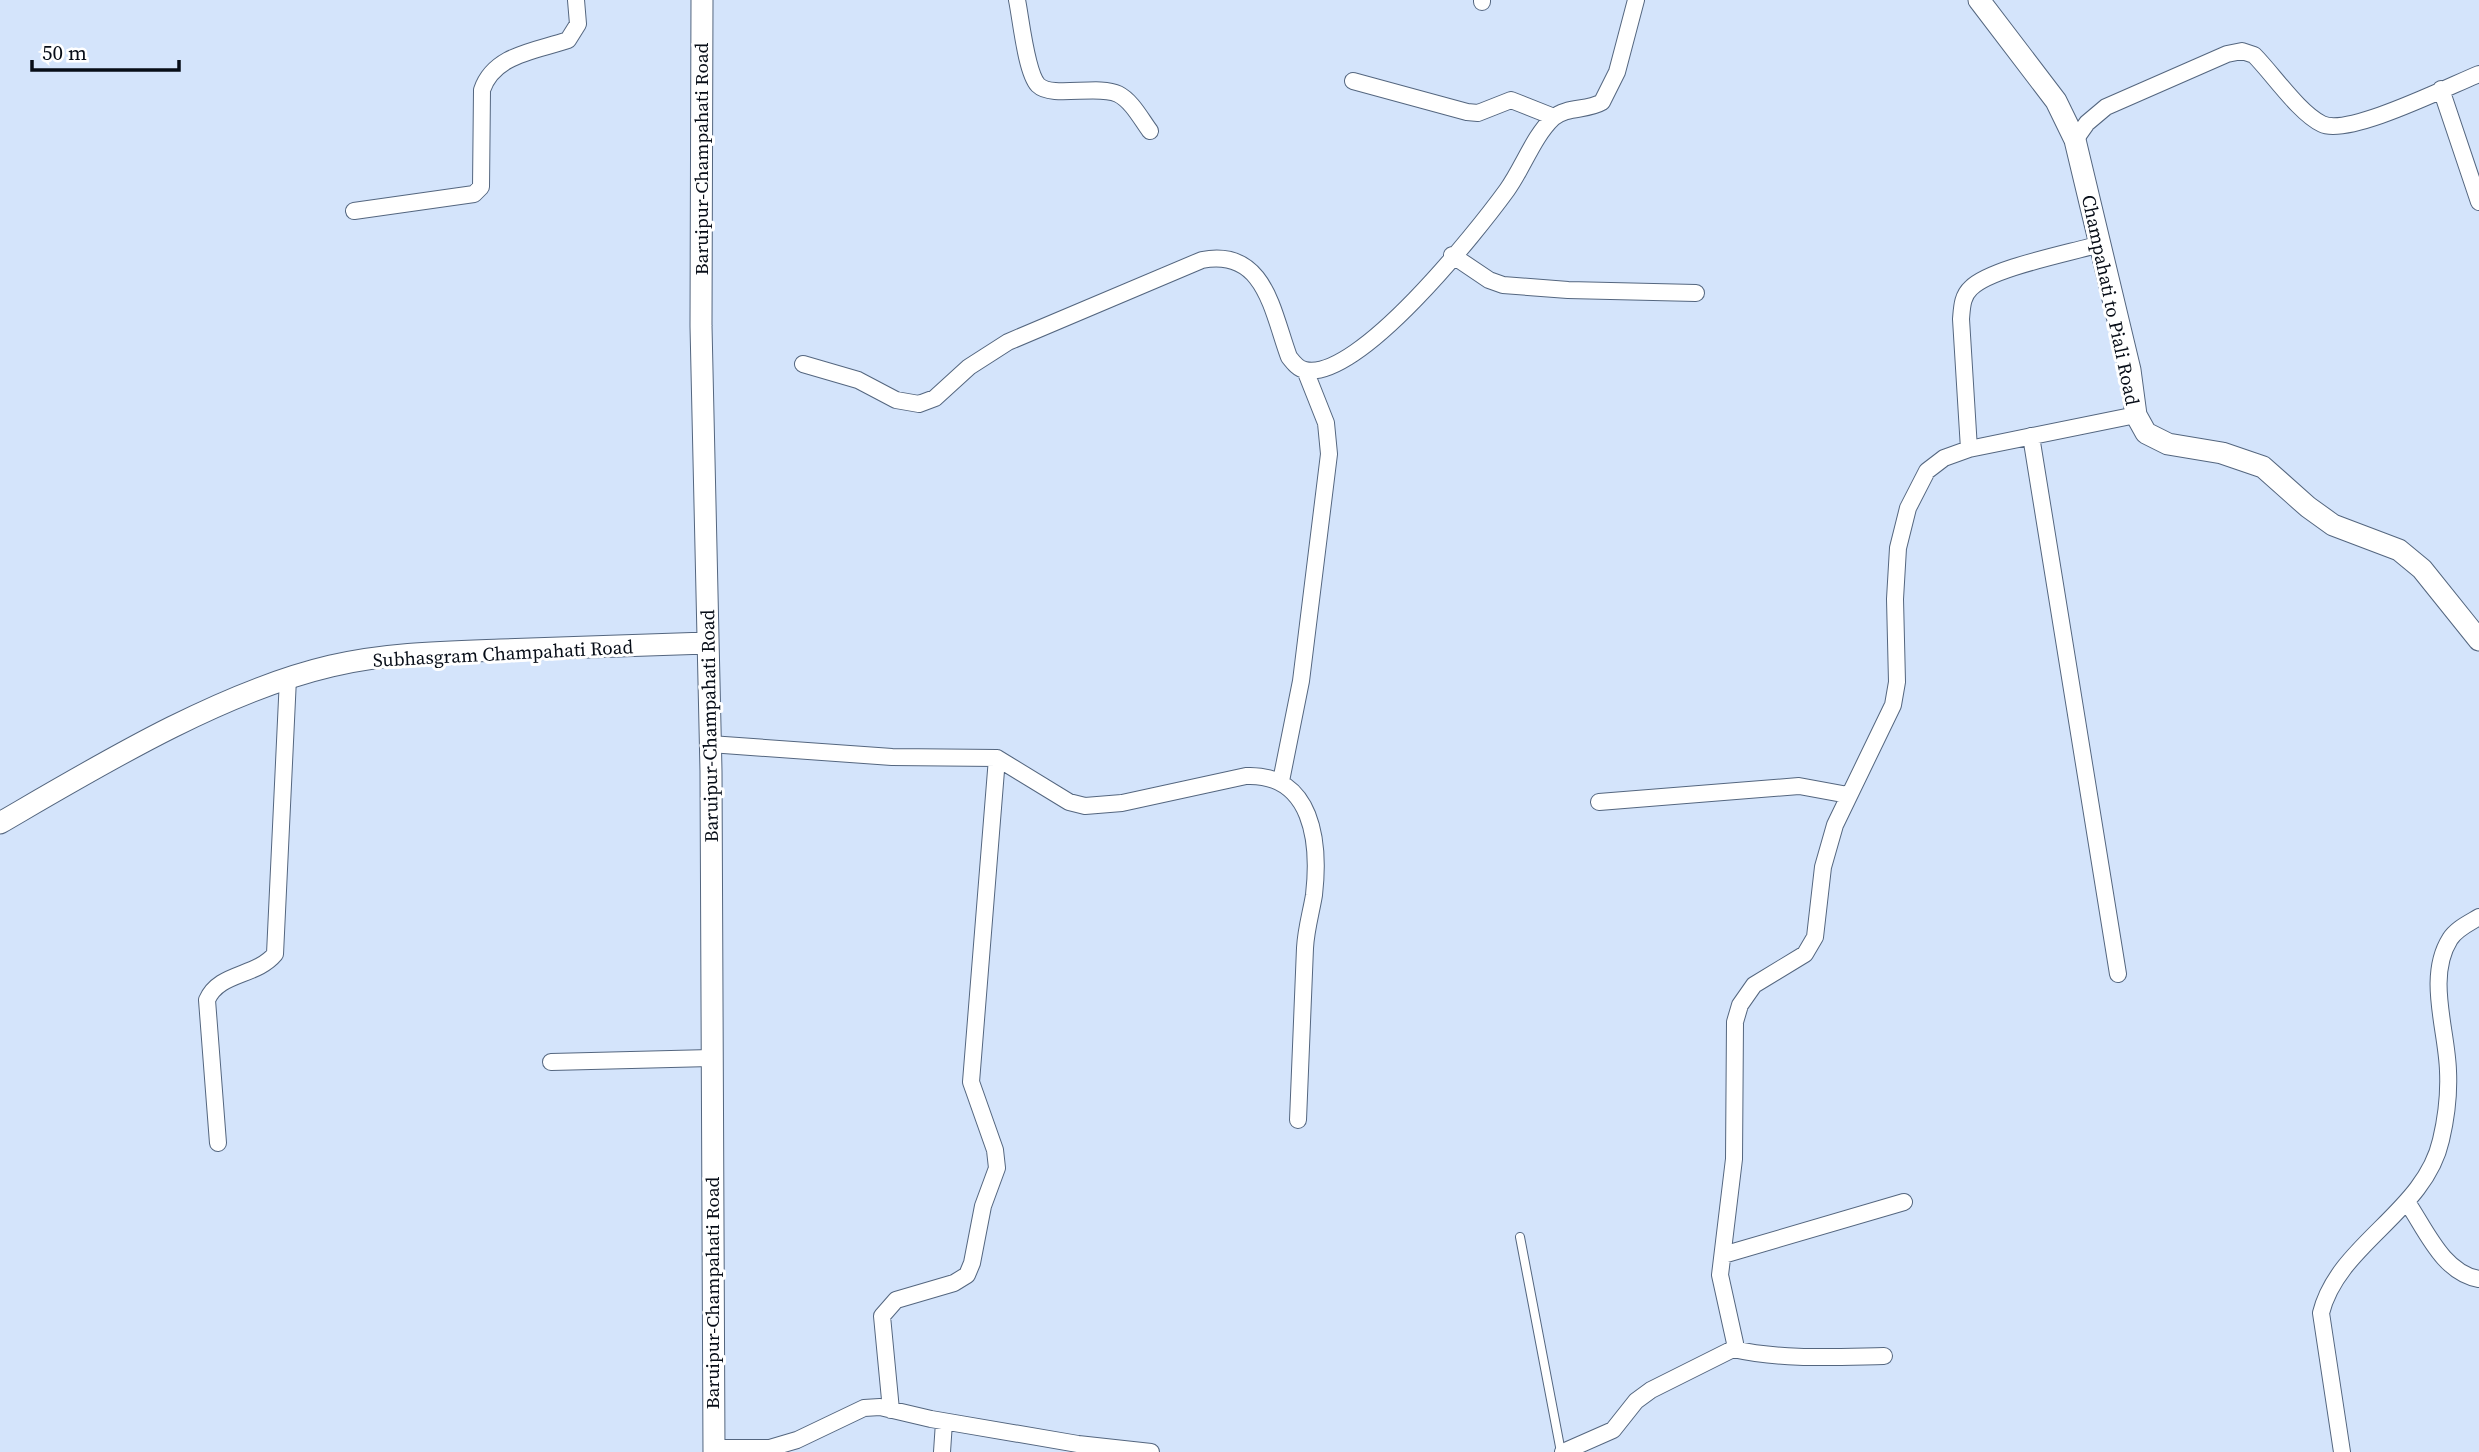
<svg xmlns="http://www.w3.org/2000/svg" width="2479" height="1452" font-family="'Source Serif 4',serif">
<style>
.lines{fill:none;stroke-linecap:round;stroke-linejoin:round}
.lane-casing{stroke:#54667f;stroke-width:10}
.street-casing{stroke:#54667f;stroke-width:18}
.secondary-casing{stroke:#54667f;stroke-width:23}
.lane{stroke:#fff;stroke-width:8}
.street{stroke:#fff;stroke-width:16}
.secondary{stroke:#fff;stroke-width:21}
.labels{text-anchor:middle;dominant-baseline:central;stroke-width:6;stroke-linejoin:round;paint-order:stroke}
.street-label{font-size:19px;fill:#070d17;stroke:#fff}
</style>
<rect width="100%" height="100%" fill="#d4e4fb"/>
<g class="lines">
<defs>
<path id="lane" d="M 1520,1237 L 1561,1452"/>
<path id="street" d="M 1017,0 C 1021,19 1026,72 1038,85 C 1052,99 1098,84 1118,94 C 1132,101 1141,119 1150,131
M 1482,2 L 1482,0
M 1353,81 L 1467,112 L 1478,113 L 1511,100 L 1554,117
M 2441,89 L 2479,202
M 2075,140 L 2087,123 L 2106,107 L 2227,54 L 2242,51 L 2254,55 C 2273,74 2299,113 2322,124 C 2348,137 2449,86 2479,74
M 354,211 L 474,194 L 481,187 L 482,90 C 494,54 537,51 568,40 L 578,24 L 576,0
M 1452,255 L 1489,280 L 1503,285 L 1568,290 L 1696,293
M 803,364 L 858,380 L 896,400 L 919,404 L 935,398 L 969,367 L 1008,342 L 1202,260 C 1265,248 1272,311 1289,357 C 1293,362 1298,369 1305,370 C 1358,382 1478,230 1507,190 C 1523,168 1533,137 1553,118 C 1567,106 1587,111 1602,102 L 1617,72 L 1636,0
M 2031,436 L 2118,974
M 1969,449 L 1961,319 C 1962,308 1962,296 1971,288 C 1991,268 2070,253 2100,244
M 710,744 L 892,757 L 997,758 L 1069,802 L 1085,806 L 1122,803 L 1246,776 C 1313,773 1320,843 1314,895 C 1311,913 1306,929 1305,948 C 1303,1005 1300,1062 1298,1120
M 1281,781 L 1301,681 L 1329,454 L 1326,423 L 1305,370
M 1599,802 L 1799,786 L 1848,795
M 551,1062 L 711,1058
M 218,1143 L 207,1000 C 219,972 256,977 275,954 L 288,678
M 2407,1202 C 2426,1230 2443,1273 2479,1279
M 1723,1255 L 1904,1202
M 1733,1349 C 1783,1360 1833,1357 1884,1356
M 891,1410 L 882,1316 L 896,1300 L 954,1283 L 967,1275 L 972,1263 L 983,1206 L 997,1168 L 995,1150 L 971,1082 L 997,758
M 714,1448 L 770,1448 L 797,1440 L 864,1408 L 880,1407 L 931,1419 L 1078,1444 L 1151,1452
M 942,1452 L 944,1422
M 1563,1452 L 1613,1430 L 1636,1401 L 1651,1390 L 1733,1349 L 1735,1343 L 1720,1275 L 1734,1159 L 1735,1022 L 1740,1005 L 1754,985 L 1805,954 L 1815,937 L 1823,867 L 1835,825 L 1893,705 L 1897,682 L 1895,599 L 1898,548 L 1908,508 L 1927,471 L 1944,458 L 1969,449 L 2136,415
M 2342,1452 L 2321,1313 C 2338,1244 2425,1212 2441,1140 C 2446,1119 2449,1092 2448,1071 C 2447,1030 2426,977 2450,939 C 2456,929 2469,923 2479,917"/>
<path id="secondary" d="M 702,0 L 701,326 L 711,771 L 714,1452
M 1979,0 L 2056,101 L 2075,140 L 2130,370 L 2136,415 L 2146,433 L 2168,444 L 2222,453 L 2263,467 L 2308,507 L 2333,525 L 2399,550 L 2422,569 L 2479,640
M 0,823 C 98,766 220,692 331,666 C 386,653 443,652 500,650 C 569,648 638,645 707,643"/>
</defs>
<!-- lane casing -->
<use href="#lane" class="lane-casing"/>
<!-- street casing -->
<use href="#street" class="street-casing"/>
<!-- secondary casing -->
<use href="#secondary" class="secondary-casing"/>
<!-- lane -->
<use href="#lane" class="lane"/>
<!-- street -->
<use href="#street" class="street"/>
<!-- secondary -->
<use href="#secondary" class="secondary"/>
</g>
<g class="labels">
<!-- street labels -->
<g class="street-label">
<text transform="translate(701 159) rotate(-90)">Baruipur-Champahati Road</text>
<text transform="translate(2111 300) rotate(78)">Champahati to Piali Road</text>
<text transform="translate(503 653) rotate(-3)">Subhasgram Champahati Road</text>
<text transform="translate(709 726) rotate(-91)">Baruipur-Champahati Road</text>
<text transform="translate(712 1293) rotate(-90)">Baruipur-Champahati Road</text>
</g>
</g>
<!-- scale -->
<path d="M32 60v10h147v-10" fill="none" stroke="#070d17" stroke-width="3.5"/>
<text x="42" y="60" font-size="21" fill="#070d17" stroke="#ffffff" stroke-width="5" paint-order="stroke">50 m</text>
</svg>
